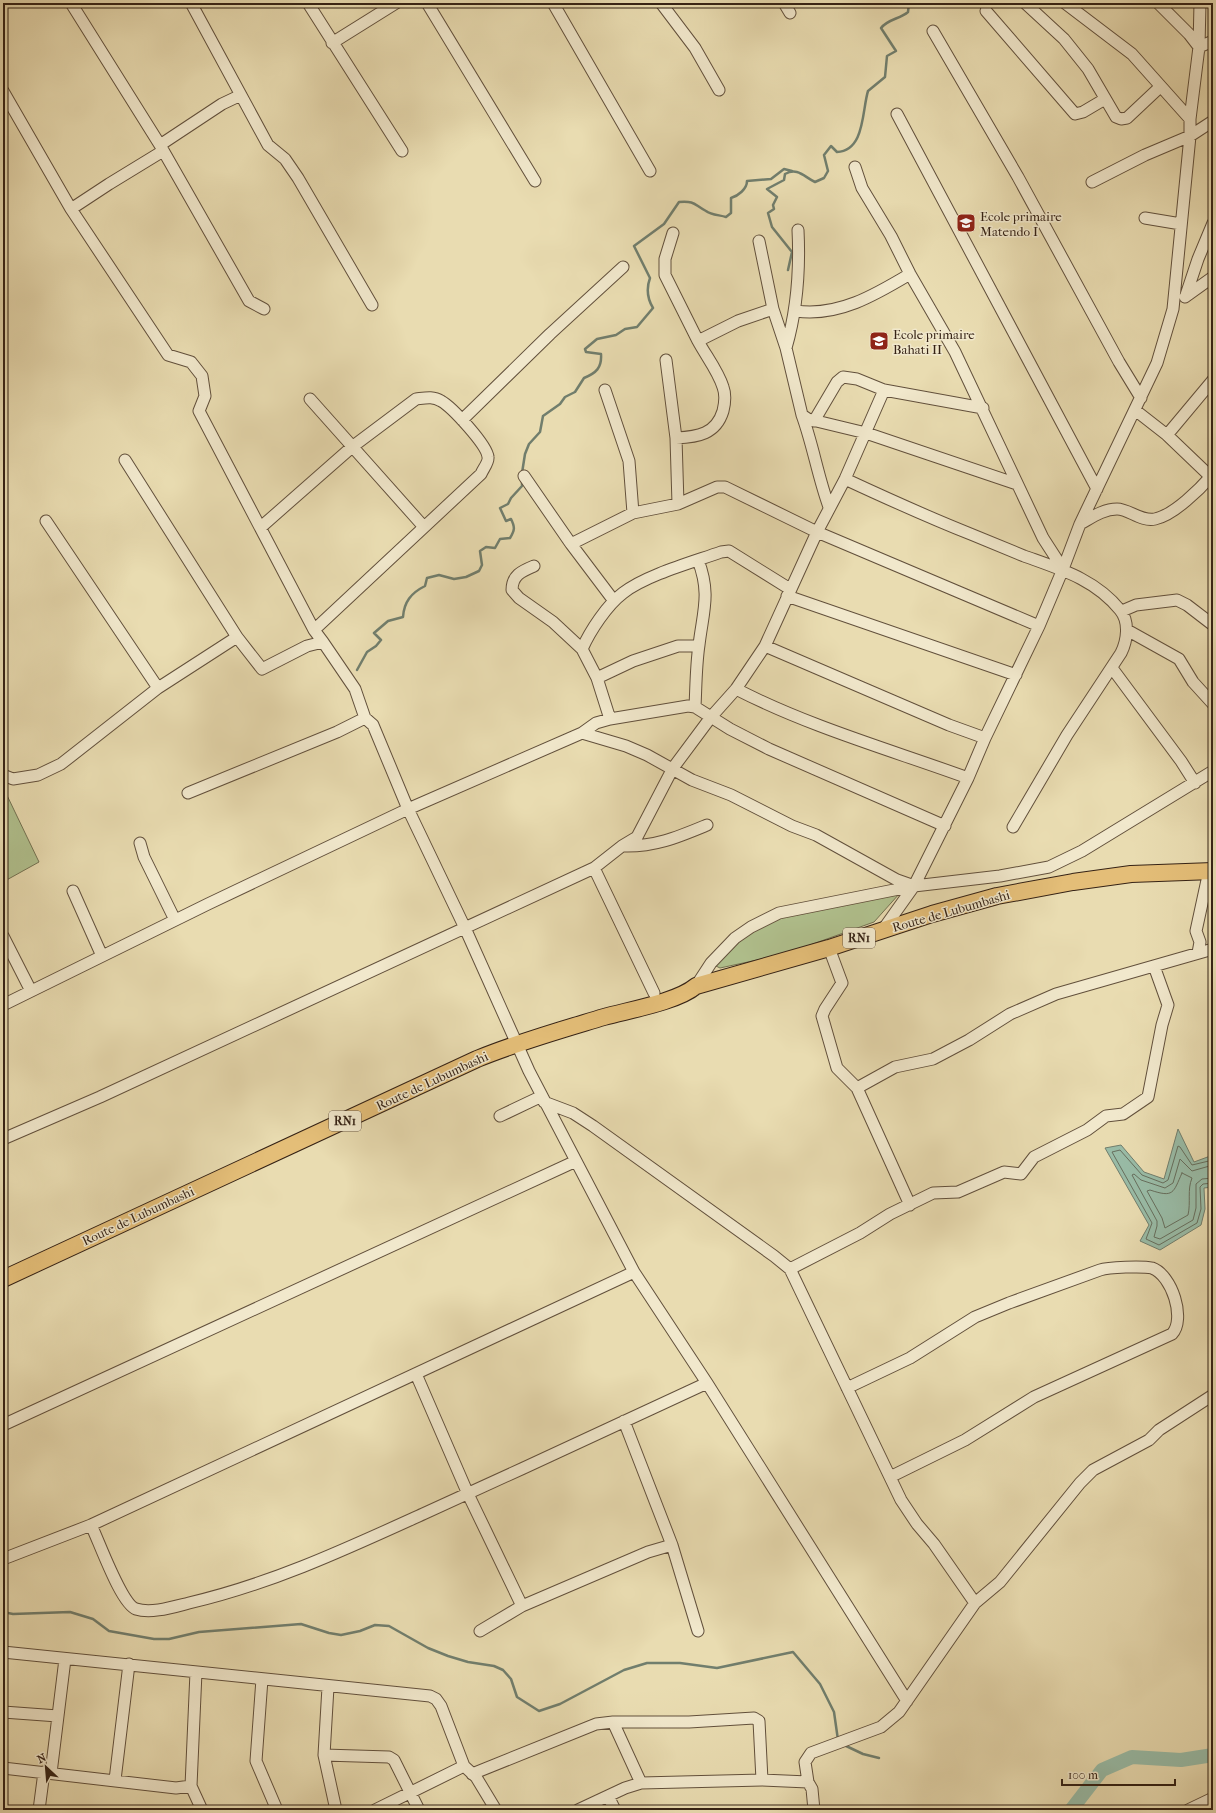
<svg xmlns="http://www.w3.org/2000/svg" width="1216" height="1813" font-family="'IM FELL French Canon',serif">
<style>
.green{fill:#b1c28f;stroke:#737252}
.water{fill:#99bca7;stroke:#717e6d}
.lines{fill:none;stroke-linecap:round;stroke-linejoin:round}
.shore{stroke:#676f5e;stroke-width:1}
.stream{stroke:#717e6d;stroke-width:2.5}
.river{stroke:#99bca7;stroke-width:14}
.minor-casing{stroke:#62503c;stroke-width:13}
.highway-casing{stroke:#352215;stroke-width:18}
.minor{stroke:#f1e8cc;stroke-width:11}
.highway{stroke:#e4be78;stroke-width:16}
.labels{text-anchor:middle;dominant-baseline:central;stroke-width:3;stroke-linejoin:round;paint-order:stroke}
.shield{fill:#f1e8cc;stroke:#6d5d4c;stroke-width:1}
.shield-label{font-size:12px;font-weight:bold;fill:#352215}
.poi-label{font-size:13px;fill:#352215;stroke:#f1e8cc;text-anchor:start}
.street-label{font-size:13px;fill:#352215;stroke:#f1e8cc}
</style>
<rect width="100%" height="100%" fill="#e9dcb1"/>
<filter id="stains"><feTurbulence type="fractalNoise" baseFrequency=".005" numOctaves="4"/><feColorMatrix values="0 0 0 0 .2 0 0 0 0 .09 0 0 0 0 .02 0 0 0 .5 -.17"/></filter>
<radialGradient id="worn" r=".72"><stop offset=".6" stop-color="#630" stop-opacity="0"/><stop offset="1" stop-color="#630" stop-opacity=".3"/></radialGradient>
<!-- green -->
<path class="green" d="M 3,787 L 39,862 L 3,882 Z
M 900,893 L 874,922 L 785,954 L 720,968 L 714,965 L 739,937 L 781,914 Z"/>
<!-- water -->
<path class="water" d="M 1178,1129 L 1194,1162 L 1213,1155 L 1213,1187 L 1204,1188 L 1205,1209 L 1201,1225 L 1160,1250 L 1140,1241 L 1149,1225 L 1105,1148 L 1121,1145 L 1144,1172 L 1164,1179 Z"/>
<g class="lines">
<!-- shore -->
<path class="shore" d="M 1213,1160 L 1192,1165 L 1180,1147 L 1178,1146 L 1168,1180 L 1163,1183 L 1142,1175 L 1120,1150 L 1112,1152 L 1152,1223 L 1146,1239 L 1159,1245 L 1197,1223 L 1201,1209 L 1200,1187 L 1203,1184 L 1213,1183
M 1213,1165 L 1192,1171 L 1180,1159 L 1173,1183 L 1165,1188 L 1141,1180 L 1134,1174 L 1132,1175 L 1157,1221 L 1157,1226 L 1154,1237 L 1160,1239 L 1193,1220 L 1196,1208 L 1196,1184 L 1202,1179 L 1213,1178
M 1182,1173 L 1192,1178 C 1187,1190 1191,1202 1188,1215 L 1165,1228 L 1162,1218 L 1147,1191 L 1150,1190 C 1174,1198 1173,1193 1182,1173 Z"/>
<!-- stream -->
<path class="stream" d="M 788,270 L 792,252 L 772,227 L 768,213 L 774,209 L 773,205 L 777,197 L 767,189 L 784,180 L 785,174 C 798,167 804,177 815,182 L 824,178 L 828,171 L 824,155 L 831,146 L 837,152 C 865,151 862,110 868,91 L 885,77 L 887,56 L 896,51 L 881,28 C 888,19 900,19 908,12 L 909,3
M 522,473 L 525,454 L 529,444 L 540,432 L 543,416 L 560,404 L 565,397 L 575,392 L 584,378 C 596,373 602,368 601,354 L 586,352 L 585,349 L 597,339 L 616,335 L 625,329 L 637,327 L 653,308 C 647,298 646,289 650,278 L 634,246 L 664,224 L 679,202 C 696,201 693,204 706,211 C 711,215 720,215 726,217 L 731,213 L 731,198 C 738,196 747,189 747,181 L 771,179 L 784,169 L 792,171
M 357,670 L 367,652 L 376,646 L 381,640 L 374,633 L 388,621 L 403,617 C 404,602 411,593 425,586 L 427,578 L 439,575 L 454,579 L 466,577 L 479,571 L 482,565 L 480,551 L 486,547 L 495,548 L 500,539 L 510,538 C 515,530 515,527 511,519 L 506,521 L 500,508 L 508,504 L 511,498 L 522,486 L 522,480
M 3,1612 L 13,1614 L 70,1612 L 93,1619 L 109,1631 L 154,1639 L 169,1639 L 199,1632 L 301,1624 L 329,1633 L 341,1635 L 360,1631 L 375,1625 L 389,1626 L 428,1648 L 448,1656 L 468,1662 L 494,1666 L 503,1670 L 511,1679 L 517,1697 L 539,1711 L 560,1704 L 624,1670 L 647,1663 L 680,1663 L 717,1668 L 793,1652 L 820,1684 L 834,1712 L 838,1740
M 844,1745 L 863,1754 L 879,1758"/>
<!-- river -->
<path class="river" d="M 1071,1810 L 1102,1770 L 1132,1757 L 1181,1760 L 1213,1755"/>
<defs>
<path id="minor" d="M 71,3 L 160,145 L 249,301 L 264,309
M 191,3 L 268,145 L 285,159 L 298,178 L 372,305
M 308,3 L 402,151
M 427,3 L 535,181
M 553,3 L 650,171
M 661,3 L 695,48 L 719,90
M 784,3 L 790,13
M 1025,3 L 1064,39 L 1088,69 L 1116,117 L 1121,119 L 1127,118 L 1160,87
M 1065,3 L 1132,54 L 1190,119
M 1158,3 L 1189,34 L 1199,47 L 1213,41
M 986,11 L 1075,114 L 1083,112 L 1105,99
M 933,31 L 1018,177 L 1119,362 L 1141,398
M 332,43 L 396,3
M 3,91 L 71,209 L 168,355 L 191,362 L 202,376 L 205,396 L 199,411 L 314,630 L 323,642
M 897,114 L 1097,489
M 160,145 L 222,104 L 241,95
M 855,167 L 862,188 L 891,236 L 910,274 L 955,352 L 1043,538 L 1063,569
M 1092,182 L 1145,155 L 1190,136 L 1213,121
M 71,209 L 109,184 L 163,151
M 1145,218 L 1181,224
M 673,233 L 665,259 L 665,275 L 698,341 L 738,321 L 773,309
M 759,241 L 773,309 L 786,348 L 802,415 L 808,419 L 866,433 L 1017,484
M 1186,295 L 1198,259 L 1213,223
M 1185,297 L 1213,277
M 796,311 C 838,317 875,295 910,274
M 786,348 C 797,310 800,270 798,230
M 666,360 L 676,438 L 678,504
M 605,390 L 629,461 L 633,513
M 310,399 L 424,527
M 1135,410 L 1167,435 L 1213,479
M 802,415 C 813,445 818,477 829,507
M 462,420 L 550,334 L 623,267
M 814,421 L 837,382 L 843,377 L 857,379 L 884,390 L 983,408
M 1167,435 L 1213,380
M 676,438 C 698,437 716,434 723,411 C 725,403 726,395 723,387 C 718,371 706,356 698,341
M 125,460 L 237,637
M 524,476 L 571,544 L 614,601
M 845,479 C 888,499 930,518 973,535 C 990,542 1007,549 1024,556 C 1060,569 1095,579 1120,610 C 1130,622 1127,641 1121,653 L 1067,735 L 1013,827
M 46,521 L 158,688
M 1080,524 C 1091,518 1103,509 1117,509 C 1129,509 1141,522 1155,519 C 1174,515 1200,489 1213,474
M 261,527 L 352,447 L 416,399 C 425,398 433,396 441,401 C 452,407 487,445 488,457 C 489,462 483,469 481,474 L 314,630
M 571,544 L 633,513 L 678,504 L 717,487 L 725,487 L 817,532 L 1039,626
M 534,566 C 522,571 512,575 512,590 L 519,598 L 553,622 L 582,649
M 787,596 L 1016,675
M 1122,611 L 1136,605 L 1177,600 L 1187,605 L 1213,625
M 1127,630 L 1179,659 L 1193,682 L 1213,704
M 765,646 L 949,725 L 985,738
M 1112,668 L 1181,761 L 1195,783
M 597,678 L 582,649 C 590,631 607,605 623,593 C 646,575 693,562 721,552 L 729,551 L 790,589
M 736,689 C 810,727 891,750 968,778
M 695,707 C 696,686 696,665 699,645 C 703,611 711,594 698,560
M 610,719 L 597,678 L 633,661 L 678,646 L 698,646
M 582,733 L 626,746 L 647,755 L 692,780 L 731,795 L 792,826 L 816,835 L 897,880 L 914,886
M 3,775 L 13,779 L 38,775 L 61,764 L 158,688 L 237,637 L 262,669 L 307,646 L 323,642 L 355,689 L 365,718 L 373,725 L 408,809 L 465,928 L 529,1071 L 634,1272 L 707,1383 L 907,1701
M 188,793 L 337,732 L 365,718
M 140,843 L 144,857 L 175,920
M 623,846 C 655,847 678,837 707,825
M 594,868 L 654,993
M 73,891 L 102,956
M 882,931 L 914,886 L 968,778 L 985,738 L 1039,626 L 1063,569 L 1080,524 L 1157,363 L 1173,309 L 1190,136 L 1190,119 L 1199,47 L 1200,3
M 3,936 L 31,991
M 829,948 L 842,983 L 825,1009 L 822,1016 L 837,1068 L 857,1088 L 895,1067 L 933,1059 L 969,1040 L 1010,1014 L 1056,994 L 1213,949
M 1198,953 L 1200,942 L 1196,931 L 1209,871
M 696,986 L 711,963 L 735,938 L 751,927 L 779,913 L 914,886 L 1000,876 L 1049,867 L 1082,851 L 1213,771
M 3,1005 L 208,904 L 408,809 L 582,733 L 596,723 L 610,719 L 688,706 L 695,707 L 730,729 L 769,749 L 945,826
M 857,1088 L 910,1205
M 544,1102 L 573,1113 L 593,1126 L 774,1256 L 790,1269 L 901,1500 L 917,1524 L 934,1544 L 975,1603
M 500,1116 L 542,1096
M 3,1139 L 100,1097 L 594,868 L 622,846 L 637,837 L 673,768 L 711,717 L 736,689 L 765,646 L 817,532 L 845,479 L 884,390
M 790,1269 L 860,1233 L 890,1214 L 933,1193 L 958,1192 L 1004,1172 L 1021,1174 L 1034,1157 L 1087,1130 L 1106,1116 L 1123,1114 L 1148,1097 L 1162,1025 L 1168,1005 L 1154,966
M 416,1374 L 468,1494 L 522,1606
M 847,1388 L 910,1358 L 975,1317 L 1009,1303 L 1100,1270 C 1108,1267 1143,1266 1152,1268 C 1172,1275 1186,1319 1172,1334 L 1034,1397 L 965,1440 L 890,1477
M 624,1421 L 672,1545 L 698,1631
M 3,1425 L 576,1161
M 91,1525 C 99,1541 121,1604 136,1609 C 151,1614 173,1607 189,1603 C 271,1584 346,1549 423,1514 C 518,1471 612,1427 707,1383
M 3,1559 L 91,1525 L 634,1272
M 480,1631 L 522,1606 L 648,1552 L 672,1545
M 3,1652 L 430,1696 L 436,1699 L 441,1706 L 464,1766 L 476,1777 L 496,1810
M 262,1679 L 256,1761 L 277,1810
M 328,1687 L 324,1755 L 336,1810
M 3,1712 L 58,1716
M 613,1722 L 641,1783
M 324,1755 L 389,1757 L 394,1760 L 419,1810
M 3,1768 L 176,1788 L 191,1786 L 202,1810
M 51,1773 L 65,1659
M 472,1774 L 596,1724 L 613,1722 L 689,1722 L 754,1718 L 759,1721 L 762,1780
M 115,1780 L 129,1664
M 808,1782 L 805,1762 L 811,1753 L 881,1727 L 899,1712 L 975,1603 L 1000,1582 L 1080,1483 L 1093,1470 L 1149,1440 L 1159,1430 L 1213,1395
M 191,1786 L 196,1672
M 608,1796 L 615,1810
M 39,1810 L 44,1772
M 375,1810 L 464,1766
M 578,1810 L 625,1788 L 641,1783 L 762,1780 L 808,1782 L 812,1789 L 814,1810
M 1188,1810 L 1213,1798"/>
<path id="highway" d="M 3,1279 L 477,1059 C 518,1042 561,1030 604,1017 C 629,1010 677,1002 696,986 L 829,948 L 932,914 L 997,896 L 1073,882 L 1131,874 L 1213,871"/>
</defs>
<!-- minor casing -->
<use href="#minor" class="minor-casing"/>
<!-- highway casing -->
<use href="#highway" class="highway-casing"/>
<!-- minor -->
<use href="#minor" class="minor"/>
<!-- highway -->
<use href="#highway" class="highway"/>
</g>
<!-- icons -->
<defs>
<symbol id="school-square" viewBox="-11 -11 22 22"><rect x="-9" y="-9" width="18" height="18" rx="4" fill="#8f2418" stroke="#f1e8cc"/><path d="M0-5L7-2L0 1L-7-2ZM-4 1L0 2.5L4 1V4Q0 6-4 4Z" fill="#fff"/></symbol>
</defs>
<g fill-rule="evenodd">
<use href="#school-square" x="955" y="212" width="22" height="22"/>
<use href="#school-square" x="868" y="330" width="22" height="22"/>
</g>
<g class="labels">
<!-- shield labels -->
<g class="shield">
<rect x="843" y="928" width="32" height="20" rx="3"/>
<rect x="329" y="1111" width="32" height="20" rx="3"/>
</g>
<g class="shield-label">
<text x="859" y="938">RN1</text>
<text x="345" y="1121">RN1</text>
</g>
<!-- poi labels -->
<g class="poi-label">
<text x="980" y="216">Ecole primaire<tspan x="980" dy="15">Matendo I</tspan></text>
<text x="893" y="334">Ecole primaire<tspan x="893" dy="15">Bahati II</tspan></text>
</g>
<!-- street labels -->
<g class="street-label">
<text transform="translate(951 911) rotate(-16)">Route de Lubumbashi</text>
<text transform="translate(432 1081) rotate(-25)">Route de Lubumbashi</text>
<text transform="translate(138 1216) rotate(-25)">Route de Lubumbashi</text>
</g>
</g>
<!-- margin -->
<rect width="1216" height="1813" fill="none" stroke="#e9dcb1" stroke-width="16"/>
<rect x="4" y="4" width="1208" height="1805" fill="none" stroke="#352215" stroke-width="2"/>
<rect x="8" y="8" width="1200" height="1797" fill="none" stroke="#352215"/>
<!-- north arrow -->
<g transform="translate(46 1767) rotate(334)" stroke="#f1e8cc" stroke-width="3" paint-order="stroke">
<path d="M0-3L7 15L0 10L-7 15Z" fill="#352215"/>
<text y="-6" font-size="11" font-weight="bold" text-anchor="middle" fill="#352215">N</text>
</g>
<!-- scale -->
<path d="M1062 1779v6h113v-6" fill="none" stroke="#352215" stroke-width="2"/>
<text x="1068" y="1779" font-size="12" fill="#352215" stroke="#f1e8cc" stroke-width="3" paint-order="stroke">100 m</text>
<rect width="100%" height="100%" filter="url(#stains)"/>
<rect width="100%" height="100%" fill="url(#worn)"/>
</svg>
